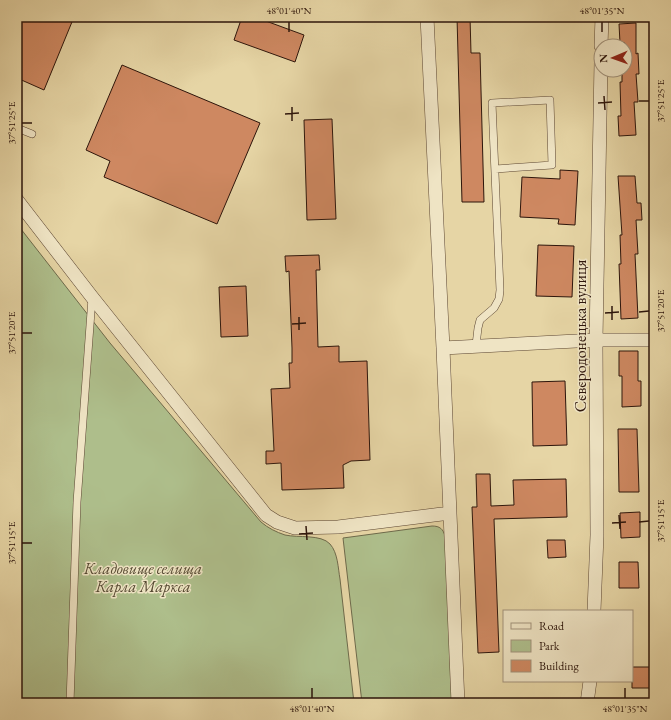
<svg xmlns="http://www.w3.org/2000/svg" width="671" height="720" font-family="'EB Garamond',serif">
<style>
.green{fill:#aebe8b;stroke:#6e6a4b}
.building{fill:#ce8861;stroke:#2d150b}
.lines{fill:none;stroke-linecap:round;stroke-linejoin:round}
.service-casing{stroke:#5b4532;stroke-width:8}
.minor-casing{stroke:#5b4532;stroke-width:14}
.service{stroke:#efe4c4;stroke-width:7}
.minor{stroke:#efe4c4;stroke-width:13}
.ticks{fill:none;stroke:#2d150b;stroke-width:1.5}
.labels{text-anchor:middle;dominant-baseline:central;stroke-width:3;stroke-linejoin:round;paint-order:stroke}
.street-label{font-size:16px;fill:#2d150b;stroke:#efe4c4}
.park-label{font-size:16px;font-style:italic;fill:#544831;stroke:#efe4c4}
.neatline{fill:none;stroke:#2d150b;stroke-width:1.5}
.ticks-label{font-size:10px;text-anchor:middle;fill:#2d150b}
</style>
<rect width="100%" height="100%" fill="#e6d5a5"/>
<filter id="stains"><feTurbulence type="fractalNoise" baseFrequency=".005" numOctaves="4"/><feColorMatrix values="0 0 0 0 .2 0 0 0 0 .09 0 0 0 0 .02 0 0 0 .5 -.17"/></filter>
<radialGradient id="worn" r=".72"><stop offset=".6" stop-color="#630" stop-opacity="0"/><stop offset="1" stop-color="#630" stop-opacity=".3"/></radialGradient>
<!-- green -->
<path class="green" d="M 17,224 L 110,343 L 261,522 C 268,528 276,532 285,535 C 298,538 321,534 330,544 C 338,553 338,568 340,579 L 354,703 L 17,703 Z
M 432,526 C 440,526 443,529 445,536 L 452,703 L 362,703 L 343,538 Z"/>
<!-- building -->
<path class="building" d="M 17,17 L 74,17 L 44,90 L 17,78 Z
M 242,17 L 255,17 L 304,35 L 295,62 L 234,40 Z
M 457,17 L 470,17 L 471,53 L 480,53 L 484,202 L 462,202 Z
M 636,23 L 636,54 L 638,53 L 639,74 L 636,74 L 638,102 L 634,102 L 636,135 L 619,136 L 618,116 L 621,116 L 620,82 L 622,82 L 622,70 L 625,70 L 625,43 L 620,43 L 619,24 Z
M 122,65 L 260,123 L 217,224 L 104,177 L 110,161 L 86,150 Z
M 332,119 L 336,219 L 307,220 L 304,120 Z
M 560,170 L 578,171 L 575,225 L 558,224 L 559,219 L 520,217 L 522,177 L 560,179 Z
M 618,176 L 635,176 L 637,203 L 641,203 L 642,220 L 636,220 L 638,254 L 635,254 L 638,318 L 621,319 L 619,264 L 621,264 L 620,235 L 622,235 Z
M 538,245 L 574,246 L 572,297 L 536,296 Z
M 319,255 L 320,270 L 316,270 L 318,347 L 339,346 L 339,362 L 367,361 L 370,460 L 351,461 L 343,465 L 344,488 L 282,490 L 281,463 L 266,464 L 266,451 L 274,451 L 271,389 L 290,388 L 289,363 L 292,363 L 292,348 L 289,271 L 286,272 L 285,256 Z
M 246,286 L 248,336 L 221,337 L 219,287 Z
M 619,351 L 638,351 L 638,381 L 641,381 L 641,406 L 622,407 L 622,376 L 619,376 Z
M 565,381 L 567,445 L 533,446 L 532,382 Z
M 618,429 L 637,429 L 639,492 L 619,492 Z
M 476,474 L 490,474 L 491,506 L 514,505 L 513,480 L 566,479 L 567,517 L 494,519 L 499,652 L 478,653 L 472,507 L 477,507 Z
M 640,512 L 640,537 L 621,538 L 620,513 Z
M 547,540 L 565,540 L 566,557 L 548,558 Z
M 619,562 L 638,562 L 639,588 L 619,588 Z
M 632,667 L 650,667 L 650,688 L 632,688 Z"/>
<g class="lines">
<defs>
<path id="service" d="M 17,128 L 32,134
M 476,345 L 478,328 L 480,320 L 494,308 L 499,299 L 500,290 L 492,103 L 550,100 L 552,165 L 495,169
M 70,703 L 77,502 L 92,298"/>
<path id="minor" d="M 427,17 L 443,348 L 458,703
M 601,46 L 602,17
M 17,200 L 92,297 L 266,515 L 277,522 L 295,528 L 338,527 L 450,513
M 443,348 L 596,340 L 654,340
M 594,611 L 597,535 L 596,340 L 601,62
M 587,703 L 590,681"/>
</defs>
<!-- service casing -->
<use href="#service" class="service-casing"/>
<!-- minor casing -->
<use href="#minor" class="minor-casing"/>
<!-- service -->
<use href="#service" class="service"/>
<!-- minor -->
<use href="#minor" class="minor"/>
</g>
<!-- ticks -->
<path class="ticks" d="M 289,22 L 289,32M 602,22 L 602,32M 604,96 L 605,110M 639,101 L 649,101M 598,103 L 612,102M 292,107 L 292,121M 285,114 L 299,113M 22,123 L 32,123M 612,306 L 612,320M 639,312 L 649,311M 605,313 L 619,312M 299,317 L 299,330M 292,324 L 306,323M 22,333 L 32,333M 619,515 L 620,529M 639,522 L 649,521M 612,523 L 626,522M 306,526 L 307,540M 299,534 L 313,533M 22,543 L 32,543M 312,688 L 312,698M 625,688 L 625,698"/>
<g class="labels">
<!-- street labels -->
<g class="street-label">
<text transform="translate(580 336) rotate(-90)">Сєвєродонецька вулиця</text>
</g>
<!-- park labels -->
<g class="park-label">
<text x="143" y="568">Кладовище селища<tspan x="143" dy="18">Карла Маркса</tspan></text>
</g>
</g>
<!-- margin -->
<rect width="671" height="720" fill="none" stroke="#e6d5a5" stroke-width="44"/>
<!-- legend -->
<rect x="503" y="610" width="130" height="72" fill="#efe4c4" stroke="#a1917a"/>
<rect x="511" y="623" width="20" height="6" fill="#efe4c4" stroke="#a1917a"/>
<text x="539" y="630" font-size="12" fill="#2d150b">Road</text>
<rect x="511" y="640" width="20" height="12" fill="#aebe8b" stroke="#a1917a"/>
<text x="539" y="650" font-size="12" fill="#2d150b">Park</text>
<rect x="511" y="660" width="20" height="12" fill="#ce8861" stroke="#a1917a"/>
<text x="539" y="670" font-size="12" fill="#2d150b">Building</text>
<!-- north arrow -->
<g transform="translate(613 58) rotate(268)"><circle r="19" fill="#efe4c4" stroke="#a1917a"/>
<path d="M0-3L7 15L0 10L-7 15Z" fill="#8f2418"/>
<text y="-6" font-size="11" font-weight="bold" text-anchor="middle" fill="#2d150b">N</text>
</g>
<rect x="22" y="22" width="627" height="676" class="neatline"/>
<g class="ticks-label">
<text x="289" y="14">48°01'40"N</text>
<text x="602" y="14">48°01'35"N</text>
<text transform="translate(660 101) rotate(-90)" y="4">37°51'25"E</text>
<text transform="translate(11 123) rotate(-90)" y="4">37°51'25"E</text>
<text transform="translate(660 311) rotate(-90)" y="4">37°51'20"E</text>
<text transform="translate(11 333) rotate(-90)" y="4">37°51'20"E</text>
<text transform="translate(660 521) rotate(-90)" y="4">37°51'15"E</text>
<text transform="translate(11 543) rotate(-90)" y="4">37°51'15"E</text>
<text x="312" y="712">48°01'40"N</text>
<text x="625" y="712">48°01'35"N</text>
</g>
<rect width="100%" height="100%" filter="url(#stains)"/>
<rect width="100%" height="100%" fill="url(#worn)"/>
</svg>
